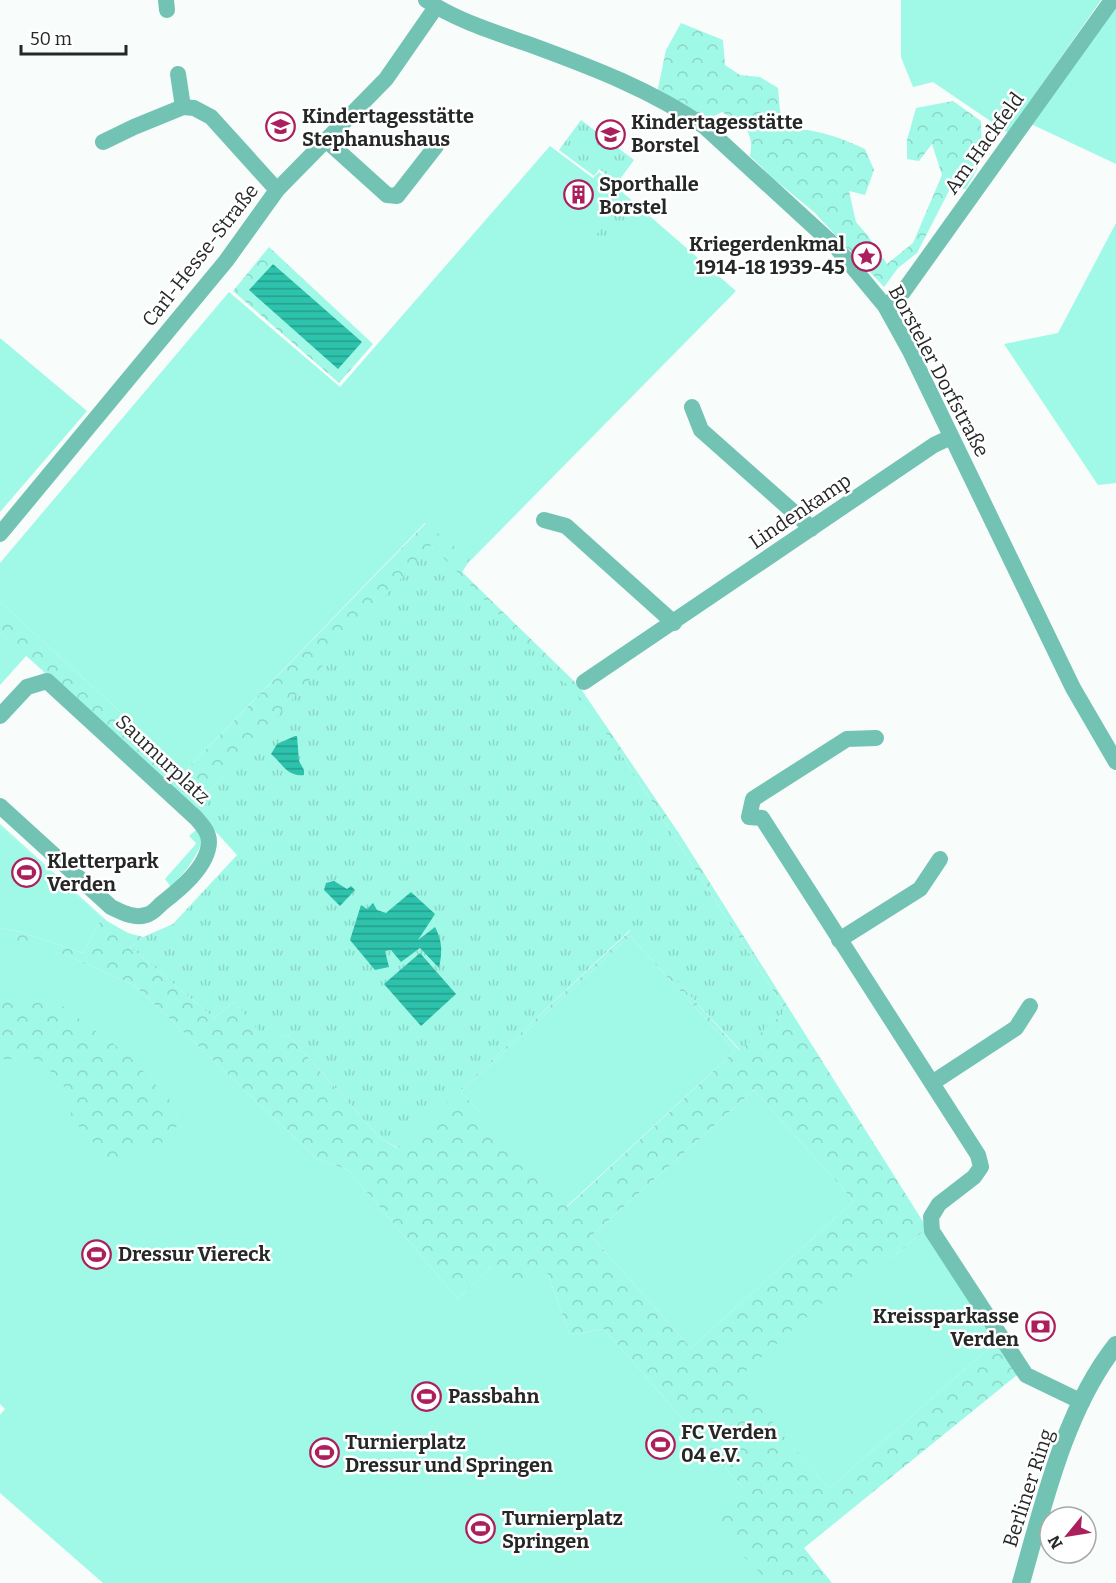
<svg xmlns="http://www.w3.org/2000/svg" width="1116" height="1583" font-family="Bitter,serif">
<style>
.grass{fill:#a0f8e7}
.forest{fill:url(#forest-crowns);fill-rule:evenodd}
.park{fill:url(#park-tufts)}
.water{fill:url(#water-rules)}
.lines{fill:none;stroke-linecap:round;stroke-linejoin:round}
.minor{stroke:#73c3b4;stroke-width:16}
.tertiary{stroke:#73c3b4;stroke-width:18}
.labels{text-anchor:middle;dominant-baseline:central;stroke-width:5;stroke-linejoin:round;paint-order:stroke}
.poi-label{font-size:20px;font-weight:bold;fill:#262727;stroke:#fff;text-anchor:start}
.street-label{font-size:20px;fill:#262727;stroke:#fff}
</style>
<defs>
<pattern id="forest-crowns" width="20" height="18" patternUnits="userSpaceOnUse" patternTransform="scale(1.5)"><rect width="20" height="18" fill="#a0f8e7"/><path d="M2 6a3 3 0 1 1 6 0M12 15a3 3 0 1 1 6 0" fill="none" stroke="#8ad5c6"/></pattern>
<pattern id="park-tufts" width="24" height="20" patternUnits="userSpaceOnUse" patternTransform="scale(1.5)"><rect width="24" height="20" fill="#a0f8e7"/><path d="M3 7l-1-3M5 7V3M7 7l1-3M15 17l-1-3M17 17v-4M19 17l1-3" fill="none" stroke="#8ad5c6"/></pattern>
<pattern id="water-rules" width="6" height="5" patternUnits="userSpaceOnUse" patternTransform="scale(1.5)"><rect width="6" height="5" fill="#2dc2ac"/><path d="M0 2.5h6" fill="none" stroke="#269e8c"/></pattern>
</defs>
<rect width="100%" height="100%" fill="#f8fcfb"/>
<!-- grass -->
<path class="grass" d="M 901,0 L 1101,0 L 1008,133 L 933,82 L 913,87 L 901,57 Z
M 1116,5 L 1116,164 L 1031,124 Z
M 550,146 L 593,178 L 599,172 L 736,291 L 470,561 L 425,523 L 185,771 L 0,602 L 0,563 L 229,292 L 340,387 Z
M 1116,223 L 1116,483 L 1098,485 L 1004,344 L 1058,333 Z
M 0,338 L 87,411 L 0,512 Z
M 0,632 L 27,655 L 0,685 Z
M 0,826 L 102,918 L 83,953 L 21,932 L 0,928 Z
M 196,830 L 203,838 C 197,858 185,872 171,887 L 165,879 L 195,845 L 196,843 L 189,836 Z
M 630,936 L 735,1051 L 566,1207 L 461,1092 Z
M 0,947 L 37,947 L 63,954 L 134,985 L 316,1158 L 348,1170 L 458,1299 L 492,1266 L 547,1272 L 570,1335 L 604,1329 L 745,1490 L 770,1583 L 103,1583 L 0,1493 L 0,1415 L 5,1409 L 0,1404 Z
M 754,1090 L 854,1201 L 691,1348 L 591,1236 Z
M 927,1228 L 998,1340 L 829,1489 L 735,1380 L 880,1251 L 889,1261 Z"/>
<!-- forest -->
<path class="forest" d="M 681,23 L 723,40 L 725,65 L 740,75 L 760,77 L 778,88 L 780,111 L 791,129 C 818,129 841,138 865,149 L 874,170 L 865,195 L 849,191 L 856,222 L 868,236 L 887,264 L 913,243 L 942,175 L 932,144 L 919,161 L 907,159 L 907,140 L 916,108 L 953,101 L 981,121 L 982,160 L 966,189 L 950,189 L 917,253 L 898,268 L 884,287 L 814,212 L 775,180 L 750,156 C 755,129 742,125 722,112 L 706,120 L 657,93 L 666,50 Z
M 269,247 L 373,344 L 339,383 L 233,291 ZM 273,264 L 361,342 L 362,342 L 250,291 Z
M 426,523 L 470,560 L 462,572 L 579,686 L 680,835 L 927,1228 L 889,1261 L 880,1252 L 736,1380 L 829,1489 L 998,1340 L 1017,1375 L 804,1548 L 832,1583 L 770,1583 L 714,1526 L 745,1490 L 604,1329 L 570,1335 L 547,1272 L 519,1284 L 492,1266 L 458,1299 L 348,1170 L 316,1158 L 134,985 L 63,954 L 37,948 L 0,947 L 0,928 L 21,932 L 83,953 L 102,918 L 0,826 L 0,824 L 107,921 L 128,933 L 143,937 L 130,947 L 214,1018 L 234,1002 L 266,1038 L 288,1035 L 381,1139 L 397,1148 L 631,930 L 739,1050 L 786,1011 L 621,754 L 432,546 L 194,808 L 0,632 L 0,602 L 185,771 ZM 630,936 L 735,1051 L 567,1207 L 461,1092 ZM 754,1090 L 854,1201 L 691,1348 L 591,1236 Z
M 46,994 L 127,1054 L 183,1114 L 169,1141 L 140,1147 L 135,1163 L 113,1164 L 72,1119 L 66,1089 L 40,1059 L 0,1059 L 0,996 Z"/>
<!-- park -->
<path class="park" d="M 581,120 L 634,160 L 617,183 L 599,169 L 594,176 L 559,150 Z
M 626,199 L 641,211 L 609,248 L 595,236 Z
M 431,545 L 584,702 L 621,754 L 786,1011 L 740,1050 L 630,930 L 398,1148 L 381,1139 L 288,1035 L 266,1039 L 234,1002 L 214,1018 L 130,947 L 143,937 L 173,924 L 237,855 L 194,808 Z"/>
<!-- water -->
<path class="water" d="M 273,264 L 362,342 L 338,369 L 249,290 Z
M 295,736 L 297,736 L 299,761 L 304,770 L 304,775 C 287,777 283,764 271,754 L 277,744 Z
M 334,881 L 347,889 L 351,886 L 355,890 L 340,906 L 324,890 L 326,883 Z
M 411,892 L 435,914 L 418,940 L 435,927 C 443,942 442,953 439,968 L 420,948 L 401,962 L 391,950 L 385,951 L 389,967 L 375,970 L 350,940 L 361,905 L 367,909 L 373,903 L 377,910 L 386,913 Z
M 420,953 L 456,994 L 421,1026 L 384,984 Z"/>
<g class="lines">
<!-- minor -->
<path class="minor" d="M 166,0 L 167,10
M 426,0 C 457,21 497,33 531,45 C 591,67 652,90 705,127 L 836,247 L 885,306 L 911,353 L 1073,688 L 1116,762
M 178,74 L 183,107
M 326,140 L 387,195 L 397,196 L 436,146
M 103,142 L 134,127 L 183,107 L 194,108 L 211,117 L 277,190
M 885,306 L 903,292 L 1112,0
M 692,407 L 701,430 L 807,524 L 811,529
M 544,520 L 566,526 L 674,623
M 0,534 L 226,261 L 277,190 L 386,79 L 436,7
M 584,682 L 934,445 L 951,437
M 0,716 L 27,687 L 47,681 L 196,818 C 202,825 209,832 209,842 C 208,867 179,890 161,904 C 157,908 152,914 146,915 C 133,919 122,912 111,907 L 0,806
M 876,738 L 847,739 L 753,799 L 749,817 L 762,818 L 978,1155 L 981,1167 L 974,1177 L 939,1204 L 931,1217 L 932,1231 L 1026,1375 L 1082,1402
M 839,940 L 920,889 L 940,859
M 932,1083 L 1016,1028 L 1030,1006"/>
<!-- tertiary -->
<path class="tertiary" d="M 1021,1583 C 1043,1506 1065,1409 1116,1345"/>
</g>
<!-- icons -->
<defs>
<symbol id="school-ring" viewBox="-11 -11 22 22"><circle r="9.5" fill="#fff" stroke="#ac1f5d" stroke-width="1.5"/><path d="M0-5L7-2L0 1L-7-2ZM-4 1L0 2.5L4 1V4Q0 6-4 4Z" fill="#ac1f5d"/></symbol>
<symbol id="building-ring" viewBox="-11 -11 22 22"><circle r="9.5" fill="#fff" stroke="#ac1f5d" stroke-width="1.5"/><path d="M-4-6H4V6H1V3H-1V6H-4ZM-2.5-4.3h1.7v1.8h-1.7ZM.8-4.3h1.7v1.8H.8ZM-2.5-1h1.7V.8h-1.7ZM.8-1h1.7V.8H.8Z" fill="#ac1f5d"/></symbol>
<symbol id="sight-ring" viewBox="-11 -11 22 22"><circle r="9.5" fill="#fff" stroke="#ac1f5d" stroke-width="1.5"/><path d="M0-6L1.8-2.2L6-1.7L2.9 1.2L3.7 5.4L0 3.3L-3.7 5.4L-2.9 1.2L-6-1.7L-1.8-2.2Z" fill="#ac1f5d"/></symbol>
<symbol id="stadium-ring" viewBox="-11 -11 22 22"><circle r="9.5" fill="#fff" stroke="#ac1f5d" stroke-width="1.5"/><path d="M0-5a6.5 5 0 1 0 0 10a6.5 5 0 1 0 0-10ZM-3.5-1.8h7v3.6h-7Z" fill="#ac1f5d"/></symbol>
<symbol id="bank-ring" viewBox="-11 -11 22 22"><circle r="9.5" fill="#fff" stroke="#ac1f5d" stroke-width="1.5"/><path d="M-6-4H6V4H-6ZM0-2.3a2.3 2.3 0 1 0 0 4.6a2.3 2.3 0 1 0 0-4.6Z" fill="#ac1f5d"/></symbol>
</defs>
<g fill-rule="evenodd">
<use href="#school-ring" x="264" y="110" width="33" height="33"/>
<use href="#school-ring" x="594" y="118" width="33" height="33"/>
<use href="#building-ring" x="562" y="178" width="33" height="33"/>
<use href="#sight-ring" x="850" y="240" width="33" height="33"/>
<use href="#stadium-ring" x="10" y="856" width="33" height="33"/>
<use href="#stadium-ring" x="80" y="1238" width="33" height="33"/>
<use href="#bank-ring" x="1024" y="1310" width="33" height="33"/>
<use href="#stadium-ring" x="410" y="1380" width="33" height="33"/>
<use href="#stadium-ring" x="644" y="1428" width="33" height="33"/>
<use href="#stadium-ring" x="308" y="1436" width="33" height="33"/>
<use href="#stadium-ring" x="464" y="1512" width="33" height="33"/>
</g>
<g class="labels">
<!-- poi labels -->
<g class="poi-label">
<text x="302" y="116">Kindertagesstätte<tspan x="302" dy="23">Stephanushaus</tspan></text>
<text x="631" y="122">Kindertagesstätte<tspan x="631" dy="23">Borstel</tspan></text>
<text x="599" y="184">Sporthalle<tspan x="599" dy="23">Borstel</tspan></text>
<text x="845" y="244" text-anchor="end">Kriegerdenkmal<tspan x="845" dy="23">1914-18 1939-45</tspan></text>
<text x="47" y="861">Kletterpark<tspan x="47" dy="23">Verden</tspan></text>
<text x="118" y="1254">Dressur Viereck</text>
<text x="1019" y="1316" text-anchor="end">Kreissparkasse<tspan x="1019" dy="23">Verden</tspan></text>
<text x="448" y="1396">Passbahn</text>
<text x="681" y="1432">FC Verden<tspan x="681" dy="23">04 e.V.</tspan></text>
<text x="345" y="1442">Turnierplatz<tspan x="345" dy="23">Dressur und Springen</tspan></text>
<text x="502" y="1518">Turnierplatz<tspan x="502" dy="23">Springen</tspan></text>
</g>
<!-- street labels -->
<g class="street-label">
<text transform="translate(984 143) rotate(-54)">Am Hackfeld</text>
<text transform="translate(200 255) rotate(-52)">Carl-Hesse-Straße</text>
<text transform="translate(939 371) rotate(62)">Borsteler Dorfstraße</text>
<text transform="translate(800 511) rotate(-34)">Lindenkamp</text>
<text transform="translate(163 759) rotate(43)">Saumurplatz</text>
<text transform="translate(1028 1488) rotate(-72)">Berliner Ring</text>
</g>
</g>
<!-- north arrow -->
<g transform="translate(1068 1535) rotate(240)"><circle r="28" fill="#ffffff" stroke="#a8a9a9" stroke-width="1.5"/>
<path d="M0-4.5L10 22L0 15L-10 22Z" fill="#ac1f5d"/>
<text y="-9" font-size="16" font-weight="bold" text-anchor="middle" fill="#262727">N</text>
</g>
<!-- scale -->
<path d="M21 45v9h105v-9" fill="none" stroke="#262727" stroke-width="3"/>
<text x="30" y="45" font-size="18" fill="#262727" stroke="#ffffff" stroke-width="4.5" paint-order="stroke">50 m</text>
</svg>
